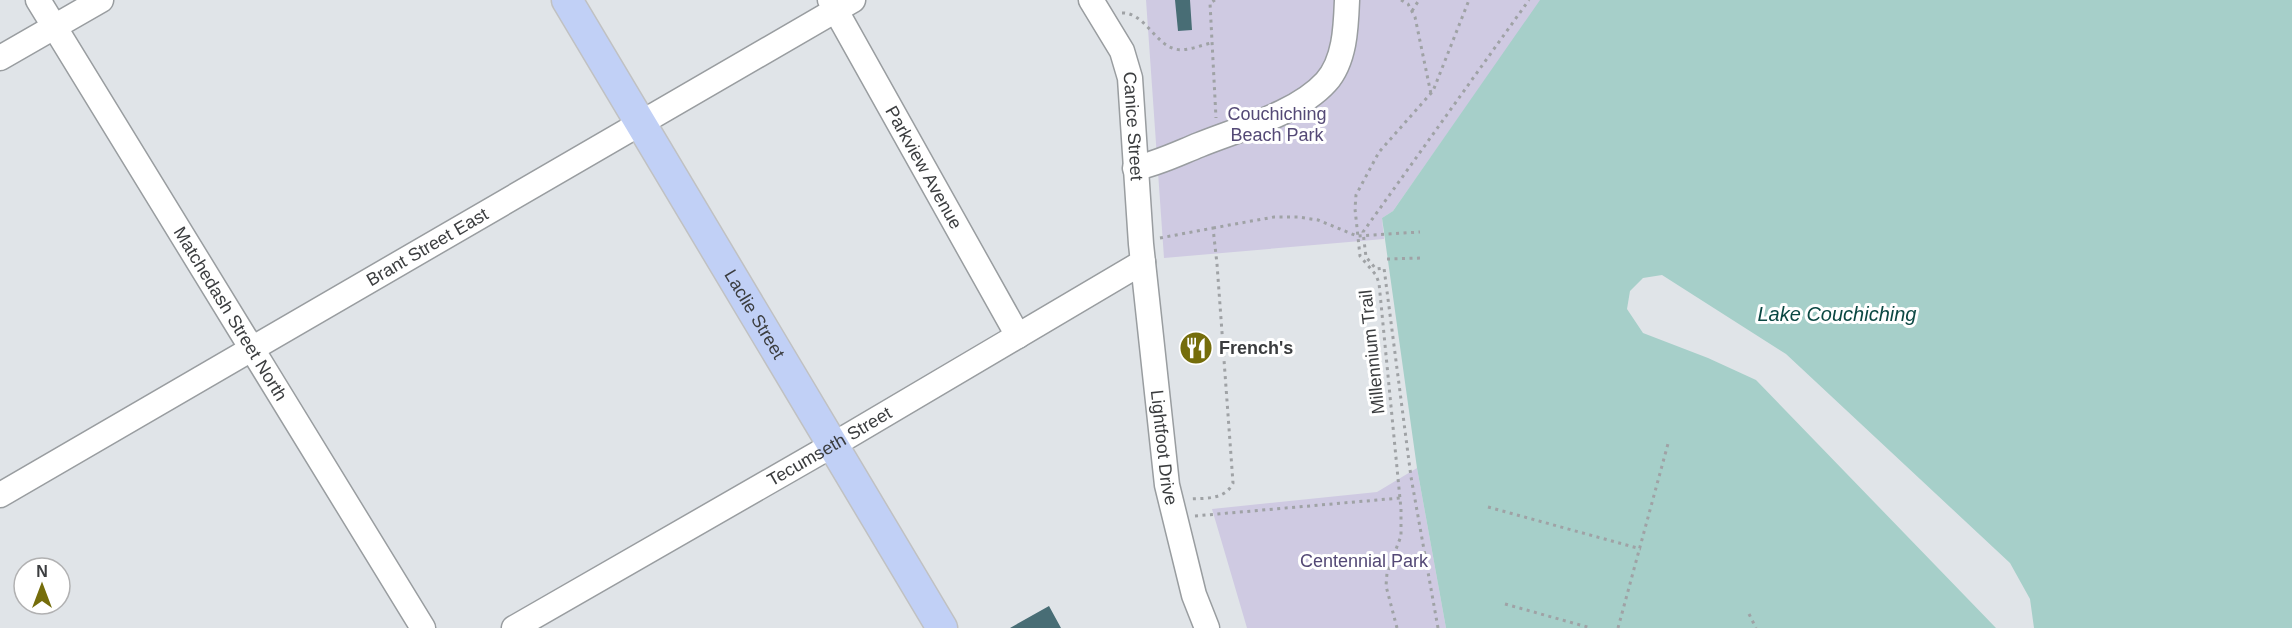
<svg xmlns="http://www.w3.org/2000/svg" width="2292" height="628" font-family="Helvetica,sans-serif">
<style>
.green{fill:#cfcae2}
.water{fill:#a6cfc9}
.pier{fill:#e0e4e8}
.building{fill:#486d75}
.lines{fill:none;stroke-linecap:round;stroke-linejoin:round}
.minor-casing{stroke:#999da0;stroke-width:27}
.major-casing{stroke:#c0c1c2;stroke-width:33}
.path{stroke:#9fa2a5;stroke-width:3;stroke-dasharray:3 4.5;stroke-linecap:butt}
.minor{stroke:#fff;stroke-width:24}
.major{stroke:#c1d0f6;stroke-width:30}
.labels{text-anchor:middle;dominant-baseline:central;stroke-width:6;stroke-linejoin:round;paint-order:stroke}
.park-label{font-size:18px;fill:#544976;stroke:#fff}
.street-label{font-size:18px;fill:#3b3d3f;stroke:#fff}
.poi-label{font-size:18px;font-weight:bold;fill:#3b3d3f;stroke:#fff;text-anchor:start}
.water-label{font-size:20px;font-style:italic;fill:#0b4843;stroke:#fff}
</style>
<rect width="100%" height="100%" fill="#e0e4e8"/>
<!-- green -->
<path class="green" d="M 1146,0 L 1541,0 L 1393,211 L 1382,218 L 1384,239 L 1164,258 Z
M 1417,468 L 1446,628 L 1247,628 L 1212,509 L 1377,492 Z"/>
<!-- water -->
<path class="water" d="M 1540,0 L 2292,0 L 2292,628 L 1446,628 L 1417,468 L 1382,218 L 1393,211 Z"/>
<!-- pier -->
<path class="pier" d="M 1662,275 L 1786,354 L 2010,563 L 2030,599 L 2034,628 L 1996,628 L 1756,380 L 1708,358 L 1643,333 L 1627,309 L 1630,291 L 1643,278 Z"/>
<!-- building -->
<path class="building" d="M 1175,0 L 1190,0 L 1192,30 L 1178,31 Z
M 1049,606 L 1061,628 L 1010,628 Z"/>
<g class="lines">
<defs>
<g id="minor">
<path id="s1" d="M 38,0 L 423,628"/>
<path id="s2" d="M 830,0 L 1018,336"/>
<path id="s3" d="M 1091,0 L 1122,51 L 1130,78 L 1141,244 L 1167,485 L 1194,595 L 1207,628"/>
<path d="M 0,58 L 101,0"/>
<path d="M 1135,168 C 1157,164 1179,153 1199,145 C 1238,129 1297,114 1326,82 C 1345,61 1346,27 1347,0"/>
<path id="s4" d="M 0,495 L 853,0"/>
<path id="s5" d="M 514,628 L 850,435 L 1143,262"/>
</g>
<g id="major">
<path id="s6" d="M 567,0 L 942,628"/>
</g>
</defs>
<!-- minor casing -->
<use href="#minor" class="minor-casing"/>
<!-- major casing -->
<use href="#major" class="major-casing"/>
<!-- path -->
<path class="path" d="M 1215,0 L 1210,3 L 1216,118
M 1401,0 L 1408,4 L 1415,17 L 1431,94
M 1412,11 L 1419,0
M 1122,13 C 1144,12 1155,44 1175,49 C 1186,52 1201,45 1212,43
M 1213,228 L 1274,217 L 1298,217 L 1318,220 L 1357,236 L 1420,232
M 1160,238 L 1213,228 L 1217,264 L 1233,483 C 1225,500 1206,498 1189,499
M 1387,259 L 1422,258
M 1488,507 L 1641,549
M 1195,516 L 1400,498
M 1505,604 L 1591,628
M 1749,614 L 1756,628
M 1397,628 L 1386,586 L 1387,573 L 1401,536 L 1401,509 L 1379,283 L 1376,275 L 1360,256 L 1355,209 L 1356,195 L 1379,152 L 1433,91 L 1469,0
M 1438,628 L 1411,477 L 1384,268 L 1376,269 L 1366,257 L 1363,232 L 1529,0
M 1618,628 L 1669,440"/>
<!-- minor -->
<use href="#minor" class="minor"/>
<!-- major -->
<use href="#major" class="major"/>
</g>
<!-- icons -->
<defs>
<symbol id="restaurant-disc" viewBox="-11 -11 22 22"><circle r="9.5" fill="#756d0b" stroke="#fff"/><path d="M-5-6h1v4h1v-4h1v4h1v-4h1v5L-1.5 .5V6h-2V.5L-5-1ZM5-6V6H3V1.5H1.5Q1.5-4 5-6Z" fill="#fff"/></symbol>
</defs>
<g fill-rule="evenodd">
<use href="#restaurant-disc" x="1177" y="329" width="38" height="38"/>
</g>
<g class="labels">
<!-- park labels -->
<g class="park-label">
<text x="1277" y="114">Couchiching<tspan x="1277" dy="21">Beach Park</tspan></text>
<text x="1364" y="561">Centennial Park</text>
</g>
<!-- street labels -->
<g class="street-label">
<text stroke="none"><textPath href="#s3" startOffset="136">Canice Street</textPath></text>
<text stroke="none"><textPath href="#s2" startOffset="192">Parkview Avenue</textPath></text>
<text stroke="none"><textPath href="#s4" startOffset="494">Brant Street East</textPath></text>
<text stroke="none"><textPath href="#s1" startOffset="368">Matchedash Street North</textPath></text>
<text stroke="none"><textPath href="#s6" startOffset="366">Laclie Street</textPath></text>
<text transform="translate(1372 352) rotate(-96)">Millennium Trail</text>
<text stroke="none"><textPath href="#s5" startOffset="364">Tecumseth Street</textPath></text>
<text stroke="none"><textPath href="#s3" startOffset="459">Lightfoot Drive</textPath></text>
</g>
<!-- poi labels -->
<g class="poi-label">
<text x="1219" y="348">French's</text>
</g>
<!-- water labels -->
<g class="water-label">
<text x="1837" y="314">Lake Couchiching</text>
</g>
</g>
<!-- north arrow -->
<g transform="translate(42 586)"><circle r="28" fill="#ffffff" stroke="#b1b1b2" stroke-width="1.5"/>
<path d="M0-4.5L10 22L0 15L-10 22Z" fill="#756d0b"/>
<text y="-9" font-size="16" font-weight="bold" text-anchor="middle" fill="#3b3d3f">N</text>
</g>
</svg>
